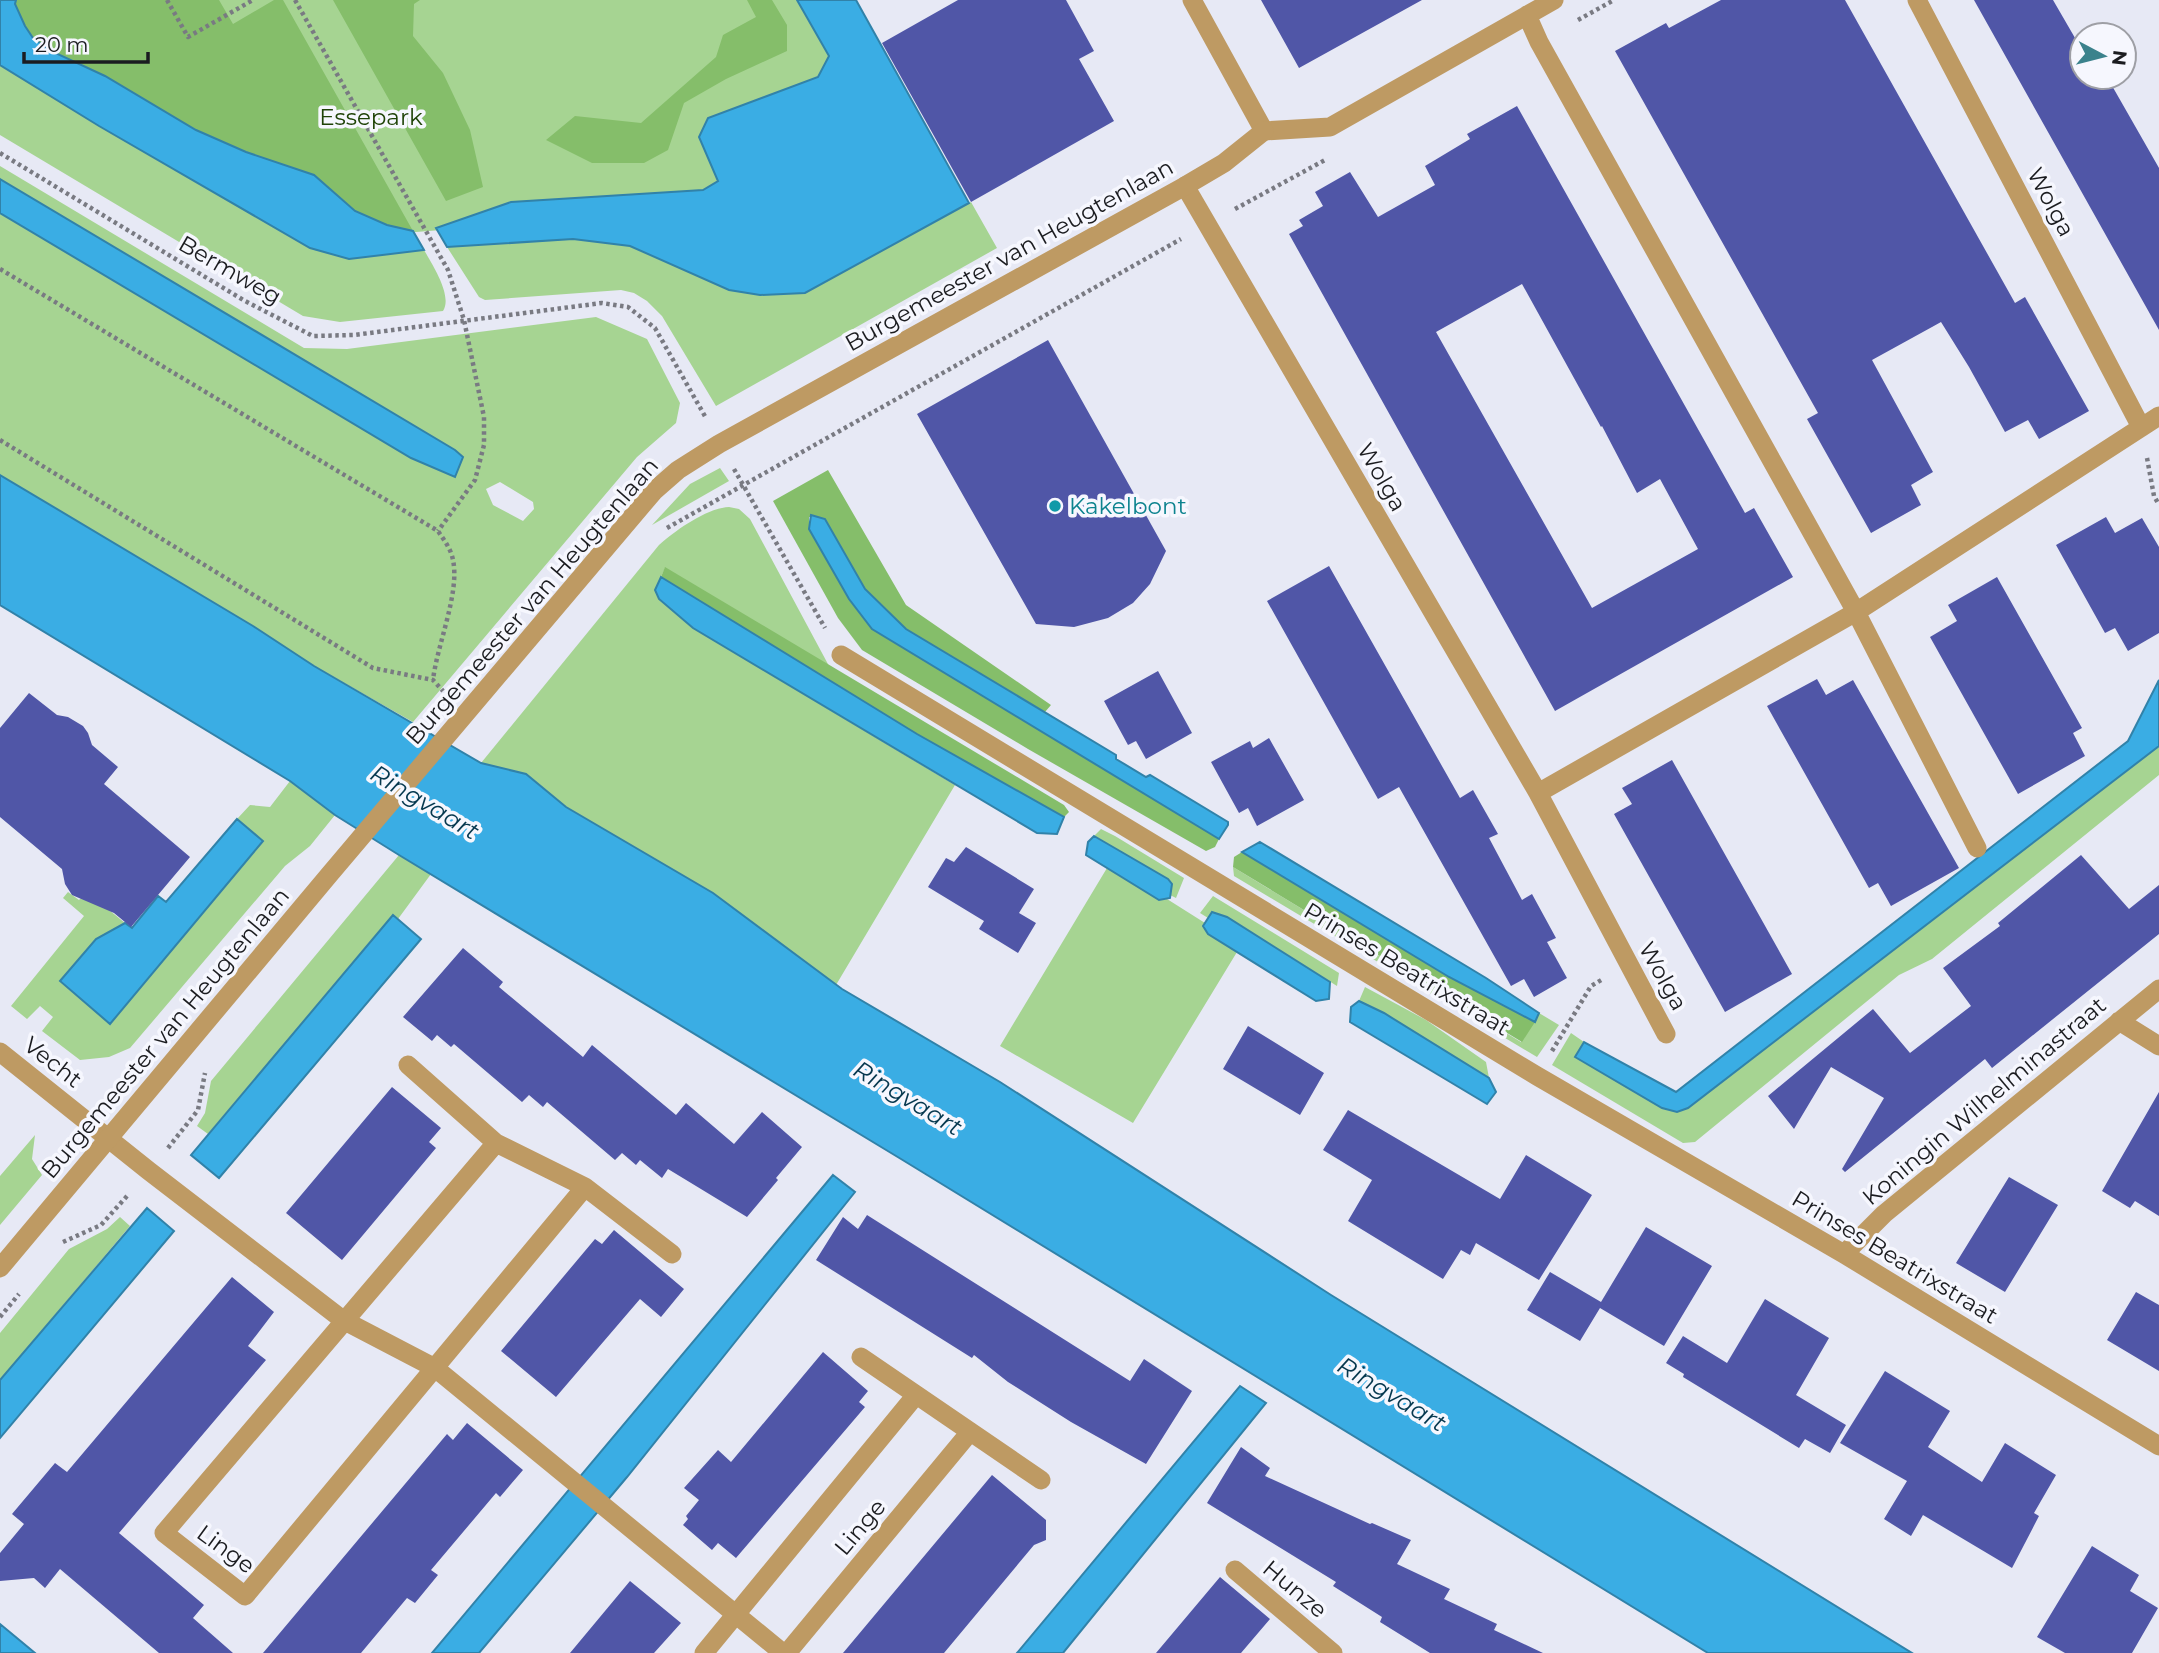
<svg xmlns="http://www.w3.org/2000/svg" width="2159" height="1653" font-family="Montserrat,sans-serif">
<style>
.green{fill:#a6d492;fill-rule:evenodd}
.forest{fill:#85be6a}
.water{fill:#3aade4;stroke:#3182a9;stroke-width:2}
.building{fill:#5056a7;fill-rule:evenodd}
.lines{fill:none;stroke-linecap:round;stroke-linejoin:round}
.path{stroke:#797a82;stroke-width:4.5;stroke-dasharray:3.5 3.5;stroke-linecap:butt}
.minor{stroke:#be9a63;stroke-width:19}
.tertiary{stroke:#be9a63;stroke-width:19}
.culture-dot{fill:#0f9aa8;stroke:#f6f7fe;stroke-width:2.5}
.labels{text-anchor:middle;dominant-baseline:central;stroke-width:7;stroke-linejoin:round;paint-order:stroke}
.park-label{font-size:23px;fill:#1f4307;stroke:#f6f7fe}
.street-label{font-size:23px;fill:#1b1c20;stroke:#f6f7fe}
.culture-label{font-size:23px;fill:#0d838f;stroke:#f6f7fe;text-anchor:start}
.water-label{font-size:24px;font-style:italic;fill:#06384f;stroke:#f6f7fe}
</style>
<rect width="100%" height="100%" fill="#e7e9f5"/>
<!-- green -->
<path class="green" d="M 0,0 L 810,0 L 918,192 L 341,238 Z
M 0,65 L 99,126 L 405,251 L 424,250 C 432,264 453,296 443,311 L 340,322 L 303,316 L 0,135 Z
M 0,166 L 304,348 L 347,349 L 596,317 L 647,339 L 680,403 L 676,423 L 637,457 L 413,722 L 314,666 L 253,626 L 0,475 L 0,213 L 411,458 L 455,450 L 0,179 ZM 500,482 L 533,502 L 534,509 L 523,521 L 493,505 L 486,489 Z
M 971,202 L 997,248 L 716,406 L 662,316 L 647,301 L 634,293 L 621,290 L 485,300 L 479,297 L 447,247 L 573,239 L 630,246 L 729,290 L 805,293 Z
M 720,468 L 729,481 L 652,525 L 690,484 Z
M 729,507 L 739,509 L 750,519 L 829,666 L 665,568 L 655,590 L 693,628 L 955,785 L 836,985 L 713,893 L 566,807 L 526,774 L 481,763 L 659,545 C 676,530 707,508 729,507 Z
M 2159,746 L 2159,775 L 1932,959 L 1899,975 L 1695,1142 L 1683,1143 L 1552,1065 L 1571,1033 L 1584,1042 L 1575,1057 L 1688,1108 Z
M 290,781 L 335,815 L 310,846 L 285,866 L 130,1048 L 109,1057 L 80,1060 L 42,1031 L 53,1017 L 40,1006 L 27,1019 L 11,1006 L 84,916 L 63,898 L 68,892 L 79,900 L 87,892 L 125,923 L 96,939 L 60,981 L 262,840 L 237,819 L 250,805 L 270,807 Z
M 1101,829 L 1115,836 L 1184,878 L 1176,898 L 1170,895 L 1172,884 L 1094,836 Z
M 399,855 L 431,874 L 398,919 L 393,915 L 208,1134 L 197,1126 L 205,1113 L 211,1081 Z
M 1233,867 L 1521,1042 L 1539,1013 L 1559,1025 L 1537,1057 L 1234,876 Z
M 1107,868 L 1159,900 L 1167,899 L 1205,923 L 1203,926 L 1208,934 L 1237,952 L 1133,1123 L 1000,1046 Z
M 1213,896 L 1339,973 L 1337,986 L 1227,917 L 1213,912 L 1208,918 L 1200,913 Z
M 1365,987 L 1426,1020 L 1486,1062 L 1489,1078 L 1384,1013 L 1359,1001 Z
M 35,1135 L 32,1159 L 42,1175 L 0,1225 L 0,1176 Z
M 120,1217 L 130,1226 L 0,1380 L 0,1333 L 69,1249 L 107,1229 Z"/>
<!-- forest -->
<path class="forest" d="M 16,0 L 219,0 L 233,24 L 274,0 L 283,0 L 413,231 L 387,225 L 355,211 L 314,175 L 246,152 L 196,130 L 105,76 L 51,51 L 33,38 L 25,26 L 15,4 Z
M 333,0 L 420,0 L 414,4 L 413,36 L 443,73 L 470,130 L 483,187 L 446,201 Z
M 747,0 L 772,0 L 787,25 L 787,51 L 726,79 L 684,103 L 668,150 L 644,163 L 592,163 L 546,140 L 575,116 L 641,123 L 716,57 L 723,35 L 756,17 Z
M 828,470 L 906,605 L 1051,705 L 1045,712 L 906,629 L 865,589 L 825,519 L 809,517 L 809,529 L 849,599 L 872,629 L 1219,839 L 1215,847 L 1206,851 L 1028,749 L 862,650 L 838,618 L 773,501 Z
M 665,567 L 1064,805 L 1069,812 L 1064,817 L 917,734 L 661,577 Z
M 1242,852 L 1449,977 L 1535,1022 L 1522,1042 L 1233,867 L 1234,857 Z"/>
<!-- water -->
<path class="water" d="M 0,0 L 16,0 L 15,4 L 25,26 L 33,38 L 51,51 L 105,76 L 196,130 L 246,152 L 314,175 L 355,211 L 387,225 L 413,231 L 424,250 L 349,259 L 310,248 L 99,126 L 0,65 Z
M 797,0 L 856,0 L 969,203 L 805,293 L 760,295 L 729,290 L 630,246 L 573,239 L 447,247 L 436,228 L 511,202 L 703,190 L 718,181 L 699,137 L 708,118 L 818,77 L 829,56 Z
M 0,179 L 455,450 L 463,457 L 455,477 L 411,458 L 0,213 Z
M 0,475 L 253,626 L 314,666 L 481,763 L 526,774 L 566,807 L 713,893 L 842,989 L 1000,1082 L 1331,1295 L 1912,1653 L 1708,1653 L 901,1159 L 399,855 L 335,815 L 290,781 L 0,605 Z
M 811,515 L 825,519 L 865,589 L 906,629 L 1116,755 L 1116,759 L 1146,777 L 1150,775 L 1228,822 L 1228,825 L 1219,839 L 872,629 L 849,599 L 809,529 Z
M 661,577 L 917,734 L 1064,817 L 1057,834 L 1037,833 L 693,628 L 659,599 L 655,590 Z
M 2159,680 L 2159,746 L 1688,1108 L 1677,1112 L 1662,1108 L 1575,1057 L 1584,1042 L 1676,1092 L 2128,741 Z
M 237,819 L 263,841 L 110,1024 L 60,981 L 96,939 L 125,923 L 132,928 L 158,896 L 166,902 Z
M 1094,836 L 1168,879 L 1172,884 L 1170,898 L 1159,900 L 1086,855 L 1088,842 Z
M 1260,842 L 1486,978 L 1539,1013 L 1535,1022 L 1449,977 L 1242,852 Z
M 1212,912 L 1227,917 L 1330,982 L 1329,999 L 1316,1001 L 1208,934 L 1203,926 Z
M 393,915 L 421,939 L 219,1178 L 191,1155 Z
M 1359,1001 L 1384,1013 L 1489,1078 L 1496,1092 L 1487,1104 L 1350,1022 L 1351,1007 Z
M 833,1175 L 855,1192 L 627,1477 L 479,1653 L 432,1653 Z
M 147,1208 L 174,1231 L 0,1438 L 0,1380 Z
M 1240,1386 L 1266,1403 L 1063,1653 L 1017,1653 Z
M 0,1624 L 35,1653 L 0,1653 Z"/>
<!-- building -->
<path class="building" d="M 958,0 L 1066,0 L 1094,51 L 1079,59 L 1114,121 L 971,202 L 882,43 Z
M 1261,0 L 1422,0 L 1299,68 Z
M 1721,0 L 1845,0 L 2015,303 L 2025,297 L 2089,411 L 2039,439 L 2028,420 L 2005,432 L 1969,367 L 1941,322 L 1932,327 L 1872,360 L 1933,472 L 1911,485 L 1921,505 L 1871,533 L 1807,419 L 1818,413 L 1615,51 L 1666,23 L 1669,28 Z
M 1974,0 L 2053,0 L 2082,50 L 2082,77 L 2107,77 L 2159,168 L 2159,330 Z
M 1517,106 L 1745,513 L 1754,508 L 1793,577 L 1555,711 L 1289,234 L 1303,226 L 1299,220 L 1323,206 L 1315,192 L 1350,172 L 1378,217 L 1435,185 L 1425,166 L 1470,139 L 1467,134 ZM 1522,284 L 1601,427 L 1602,426 L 1637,493 L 1660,479 L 1698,549 L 1592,608 L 1436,332 Z
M 1048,340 L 1166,551 L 1150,584 L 1133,603 L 1108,618 L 1074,627 L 1036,624 L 917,414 Z
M 2106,517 L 2115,533 L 2142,518 L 2159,547 L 2159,633 L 2128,651 L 2115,628 L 2105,633 L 2056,545 Z
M 1329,566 L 1460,798 L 1473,790 L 1498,834 L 1489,838 L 1522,900 L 1532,894 L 1556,938 L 1547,942 L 1567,978 L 1534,997 L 1524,979 L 1511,986 L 1399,787 L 1378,799 L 1267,601 Z
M 1997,577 L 2082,728 L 2073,733 L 2085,756 L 2018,794 L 1930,637 L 1957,621 L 1948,605 Z
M 1158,671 L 1192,733 L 1146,759 L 1136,741 L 1128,745 L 1104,701 Z
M 1817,679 L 1826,695 L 1853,680 L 1959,868 L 1891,906 L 1878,883 L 1869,888 L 1767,706 Z
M 29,693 L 57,715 L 68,717 L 83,726 L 88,733 L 92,745 L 118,767 L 104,784 L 190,857 L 131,927 L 114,913 L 72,895 L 65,884 L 62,869 L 0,817 L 0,728 Z
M 1269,738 L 1304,800 L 1257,826 L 1248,808 L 1239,813 L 1211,762 L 1250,741 L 1253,748 Z
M 1672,760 L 1792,974 L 1725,1012 L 1614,814 L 1632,804 L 1622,788 Z
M 966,847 L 1034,889 L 1019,913 L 1036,923 L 1018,953 L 979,929 L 984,921 L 928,887 L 946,858 L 954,862 Z
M 2081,855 L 2129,909 L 2159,885 L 2159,934 L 1992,1068 L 1985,1059 L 1845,1172 L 1842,1169 L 1884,1098 L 1831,1067 L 1794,1129 L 1768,1096 L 1873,1009 L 1910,1053 L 1971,1006 L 1943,968 L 2000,926 L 1998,923 Z
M 463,948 L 503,982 L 499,987 L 583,1057 L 592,1045 L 676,1115 L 686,1103 L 734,1144 L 762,1112 L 802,1147 L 776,1178 L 778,1180 L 747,1217 L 668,1169 L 662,1178 L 640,1160 L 636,1165 L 622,1153 L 615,1160 L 547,1102 L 543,1107 L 529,1095 L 522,1102 L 454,1044 L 451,1047 L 437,1035 L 432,1041 L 403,1017 Z
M 1248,1026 L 1324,1073 L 1300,1115 L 1223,1069 Z
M 392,1087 L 441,1128 L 429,1142 L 436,1148 L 342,1260 L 286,1213 Z
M 2159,1092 L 2159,1216 L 2135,1201 L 2130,1208 L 2102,1191 Z
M 1348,1110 L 1500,1199 L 1526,1155 L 1592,1195 L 1539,1280 L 1476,1243 L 1470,1255 L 1461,1250 L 1443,1279 L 1348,1221 L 1372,1180 L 1323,1150 Z
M 2009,1177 L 2058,1205 L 2005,1292 L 1956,1263 Z
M 867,1215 L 1130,1381 L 1144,1359 L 1192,1391 L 1146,1464 L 1071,1422 L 1008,1382 L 974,1355 L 972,1358 L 816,1260 L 843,1217 L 858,1229 Z
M 1646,1227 L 1712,1266 L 1664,1346 L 1600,1308 L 1580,1341 L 1527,1310 L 1550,1272 L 1601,1302 Z
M 614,1230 L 684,1289 L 661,1317 L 640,1299 L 556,1397 L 501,1351 L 595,1239 L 602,1244 Z
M 232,1277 L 274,1312 L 248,1346 L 266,1360 L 119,1533 L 204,1605 L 193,1618 L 233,1653 L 159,1653 L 60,1569 L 45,1588 L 34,1578 L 0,1581 L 0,1553 L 24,1524 L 12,1514 L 55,1463 L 67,1472 Z
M 2136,1292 L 2159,1305 L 2159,1371 L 2107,1340 Z
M 1765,1299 L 1829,1338 L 1796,1395 L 1846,1425 L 1830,1453 L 1805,1439 L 1799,1448 L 1683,1377 L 1684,1374 L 1666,1363 L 1683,1336 L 1727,1363 Z
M 823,1352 L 868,1391 L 859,1402 L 865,1407 L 736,1558 L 718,1543 L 712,1550 L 683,1525 L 688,1519 L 686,1516 L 699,1500 L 684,1488 L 718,1450 L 731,1462 Z
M 1885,1371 L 1950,1411 L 1928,1447 L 1982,1482 L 2005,1443 L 2056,1475 L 2034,1513 L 2039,1516 L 2012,1568 L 1923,1515 L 1911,1536 L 1884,1519 L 1907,1481 L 1840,1443 Z
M 467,1423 L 523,1470 L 500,1497 L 496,1493 L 431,1570 L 438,1575 L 415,1603 L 407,1598 L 361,1653 L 263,1653 L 447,1434 L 453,1440 Z
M 1241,1447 L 1270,1468 L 1265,1476 L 1370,1524 L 1372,1523 L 1411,1540 L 1397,1564 L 1450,1589 L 1444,1599 L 1497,1624 L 1494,1630 L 1543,1653 L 1430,1653 L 1380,1622 L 1382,1617 L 1333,1586 L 1336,1582 L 1207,1503 Z
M 992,1475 L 1046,1520 L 1046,1540 L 1034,1545 L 944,1653 L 843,1653 Z
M 2092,1546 L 2139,1575 L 2130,1591 L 2158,1608 L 2132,1653 L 2065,1653 L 2037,1637 Z
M 1220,1577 L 1270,1619 L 1241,1653 L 1156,1653 Z
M 630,1581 L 681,1623 L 654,1653 L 570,1653 Z"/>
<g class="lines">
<!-- path -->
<path class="path" d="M 167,0 L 188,37 L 253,0
M 295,0 L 448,270 L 464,320 L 484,417 L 484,445 L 475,480 L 438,531
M 1578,20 L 1614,0
M 0,153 L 245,301 L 313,336 L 354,335 L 602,303 L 628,307 L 655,328 L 706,418
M 1235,209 L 1325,160
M 0,269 L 438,531 C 444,540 451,549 453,560 C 460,593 437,645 433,680
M 0,440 L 373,668 L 433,680 L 443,691
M 2147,458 L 2154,496 L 2159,505
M 734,469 L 825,628
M 667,528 L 1181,239
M 1552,1051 L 1591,986 L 1603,979
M 168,1148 L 198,1110 L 205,1073
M 63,1242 L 101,1225 L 128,1195
M 0,1317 L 19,1294"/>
<!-- minor -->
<path class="minor" d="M 1192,0 L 1264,131 L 1330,127 L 1554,0
M 1917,0 L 2141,427
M 1527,15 L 1539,42 L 1856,612 L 1977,848
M 1185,186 L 1538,793 L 1666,1034
M 841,655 L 1537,1076 L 1844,1254 L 2159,1446
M 1538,793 L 1856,612 L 2159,416
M 2119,1021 L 2159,1046
M 0,1052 L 149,1171 L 343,1320 L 435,1368 L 783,1653
M 408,1065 L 496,1143 L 585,1187 L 672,1254
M 496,1143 L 164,1533 L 245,1596 L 585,1187
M 1844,1254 L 1884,1214 L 2159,989
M 861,1357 L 1041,1480
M 1235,1570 L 1333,1653
M 704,1653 L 916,1395
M 787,1653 L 970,1432"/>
<!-- tertiary -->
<path class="tertiary" d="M 0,1268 L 329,875 L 654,491 L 678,470 L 719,444 L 1185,186 L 1224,163 L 1264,131"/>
</g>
<!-- markers -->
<circle class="culture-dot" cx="1055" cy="506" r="7"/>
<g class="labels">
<!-- park labels -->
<g class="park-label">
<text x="371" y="117">Essepark</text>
</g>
<!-- street labels -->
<g class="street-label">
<text transform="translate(2051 202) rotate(62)">Wolga</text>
<text transform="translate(1009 255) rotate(-29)">Burgemeester van Heugtenlaan</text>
<text transform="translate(230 270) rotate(30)">Bermweg</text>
<text transform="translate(1382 477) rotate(60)">Wolga</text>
<text transform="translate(532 601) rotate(-49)">Burgemeester van Heugtenlaan</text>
<text transform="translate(1407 969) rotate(31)">Prinses Beatrixstraat</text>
<text transform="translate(1663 976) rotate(61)">Wolga</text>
<text transform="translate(165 1033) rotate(-50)">Burgemeester van Heugtenlaan</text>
<text transform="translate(53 1062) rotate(38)">Vecht</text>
<text transform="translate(1984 1101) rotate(-40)">Koningin Wilhelminastraat</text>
<text transform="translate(1895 1257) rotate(31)">Prinses Beatrixstraat</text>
<text transform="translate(860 1527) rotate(-50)">Linge</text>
<text transform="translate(226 1549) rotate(36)">Linge</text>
<text transform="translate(1295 1589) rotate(40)">Hunze</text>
</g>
<!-- culture labels -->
<g class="culture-label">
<text x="1069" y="506">Kakelbont</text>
</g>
<!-- water labels -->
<g class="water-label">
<text transform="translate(425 802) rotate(31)">Ringvaart</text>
<text transform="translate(908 1098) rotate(31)">Ringvaart</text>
<text transform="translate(1392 1394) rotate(31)">Ringvaart</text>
</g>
</g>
<!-- north arrow -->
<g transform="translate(2103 56) rotate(97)"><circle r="33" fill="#f6f7fe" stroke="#9e9fa5" stroke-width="2"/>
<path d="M0-5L12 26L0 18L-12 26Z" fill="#3b828c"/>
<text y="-10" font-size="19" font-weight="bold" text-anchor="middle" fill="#1b1c20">N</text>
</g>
<!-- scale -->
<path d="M24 52v10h124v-10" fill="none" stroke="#1b1c20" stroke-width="3.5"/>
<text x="35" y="52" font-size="21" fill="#1b1c20" stroke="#f6f7fe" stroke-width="5" paint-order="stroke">20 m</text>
</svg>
